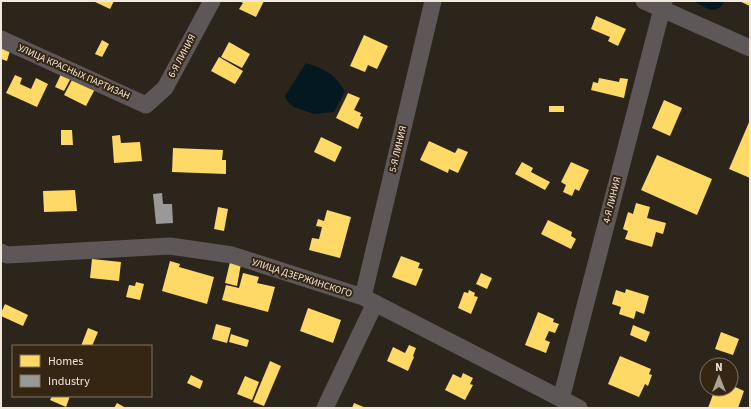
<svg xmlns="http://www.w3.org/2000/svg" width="751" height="409" font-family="'Source Sans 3',sans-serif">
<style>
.water{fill:#041820}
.homes{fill:#ffd966}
.industry{fill:#999}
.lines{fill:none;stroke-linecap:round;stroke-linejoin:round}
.minor{stroke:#5d5857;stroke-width:17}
.labels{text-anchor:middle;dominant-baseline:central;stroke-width:4;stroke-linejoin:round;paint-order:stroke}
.street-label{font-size:10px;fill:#f2e8dc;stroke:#342613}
</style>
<rect width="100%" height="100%" fill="#2c251b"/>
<!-- water -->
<path class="water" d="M 693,1 L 725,1 C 716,17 705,7 693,1 Z
M 306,63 C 328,71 332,72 345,91 L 334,112 L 314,114 L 294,107 L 288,102 L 285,96 Z"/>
<!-- homes -->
<path class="homes" d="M 93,1 L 114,1 L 110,9 Z
M 239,1 L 264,1 L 256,17 L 239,9 L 243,3 Z
M 739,1 L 750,1 L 750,6 Z
M 596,16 L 626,29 L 618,46 L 608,41 L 610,37 L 591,29 Z
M 364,35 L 388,46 L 377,69 L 368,65 L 365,72 L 350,66 Z
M 102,40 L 109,44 L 102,57 L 95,54 Z
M 229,42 L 250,54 L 242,68 L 221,57 Z
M 3,45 L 11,47 L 7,61 L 1,59 L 1,54 Z
M 219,57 L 243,71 L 235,84 L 211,71 Z
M 62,72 L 72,76 L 64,91 L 55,87 Z
M 15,75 L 22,78 L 20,84 L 31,89 L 36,78 L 48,84 L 37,107 L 6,93 Z
M 73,78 L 95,89 L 86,106 L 64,95 Z
M 599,78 L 619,82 L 620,78 L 628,79 L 624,98 L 591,90 L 593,82 L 598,83 Z
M 348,93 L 360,98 L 354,110 L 361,113 L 360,116 L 363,117 L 358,129 L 336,118 Z
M 664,100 L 682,108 L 670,136 L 652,128 Z
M 549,106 L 564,106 L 564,112 L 549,112 Z
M 750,120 L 750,178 L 729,169 Z
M 61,130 L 72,130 L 73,145 L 61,145 Z
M 120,135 L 121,143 L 140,142 L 142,161 L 114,163 L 112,136 Z
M 321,137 L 342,147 L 335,162 L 314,152 Z
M 429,141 L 455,153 L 458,148 L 468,152 L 458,173 L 449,169 L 448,173 L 420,160 Z
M 173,148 L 223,150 L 222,160 L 226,160 L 226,174 L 172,172 Z
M 657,155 L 712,179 L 697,215 L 641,190 Z
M 522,162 L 533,168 L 531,172 L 550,182 L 545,190 L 515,174 Z
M 571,162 L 589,170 L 579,191 L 575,189 L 572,196 L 563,192 L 566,185 L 561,182 Z
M 75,190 L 77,211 L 44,212 L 43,191 Z
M 636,203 L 650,207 L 647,218 L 666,223 L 663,234 L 656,232 L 652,247 L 625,239 L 628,231 L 623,229 L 628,212 L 633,214 Z
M 218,207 L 228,209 L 224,231 L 214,229 Z
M 327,210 L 351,217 L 340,258 L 309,250 L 312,238 L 319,239 L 322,227 L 316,226 L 318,219 L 324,221 Z
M 548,220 L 572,232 L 571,236 L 576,239 L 571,249 L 541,234 Z
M 401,256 L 420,263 L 418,268 L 423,269 L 416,286 L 392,277 Z
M 92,259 L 121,262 L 119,281 L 90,278 Z
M 170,261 L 180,264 L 179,267 L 214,277 L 207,304 L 162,291 Z
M 230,262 L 241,264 L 237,286 L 225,283 Z
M 243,273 L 259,277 L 257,283 L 275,287 L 268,312 L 222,300 L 226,285 L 239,288 Z
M 481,273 L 492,278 L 487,289 L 476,284 Z
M 136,282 L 144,284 L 140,300 L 126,297 L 129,285 L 135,286 Z
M 626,289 L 649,296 L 644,314 L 636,311 L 634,319 L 619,314 L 621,307 L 612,304 L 616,290 L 625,293 Z
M 469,290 L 475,293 L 474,296 L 478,297 L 471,314 L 458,308 L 464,292 L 468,293 Z
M 5,304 L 28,315 L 23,326 L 1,316 L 1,313 Z
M 308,308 L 341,320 L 333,343 L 300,331 Z
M 538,312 L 554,319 L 553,322 L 559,324 L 555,333 L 549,331 L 545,340 L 550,342 L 546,353 L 525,345 Z
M 216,324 L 231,328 L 227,343 L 212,339 Z
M 633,325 L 650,332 L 646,342 L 630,335 Z
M 88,328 L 98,332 L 92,346 L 81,346 Z
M 721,332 L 739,339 L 733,355 L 715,349 Z
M 231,334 L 249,340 L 247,347 L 229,342 Z
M 409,345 L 416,348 L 413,356 L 414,357 L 408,371 L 387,361 L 393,347 L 405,353 Z
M 620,356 L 651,369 L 649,374 L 652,375 L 648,386 L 645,384 L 639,397 L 608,384 Z
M 270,361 L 281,366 L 264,406 L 253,402 Z
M 463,373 L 473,378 L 470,384 L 473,385 L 465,400 L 445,390 L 453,374 L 461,378 Z
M 191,375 L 203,381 L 200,389 L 187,383 Z
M 245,376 L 259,382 L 252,400 L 237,394 Z
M 731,385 L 744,391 L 738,408 L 708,408 L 715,389 L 731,389 Z
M 52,396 L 70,396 L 66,407 L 50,400 Z
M 117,403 L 126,408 L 114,408 Z
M 354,403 L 366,408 L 352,408 Z"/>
<!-- industry -->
<path class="industry" d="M 162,193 L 163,204 L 172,204 L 173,223 L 156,224 L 153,194 Z"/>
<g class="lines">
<!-- minor -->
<path class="minor" d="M 644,1 L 750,48
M 1,39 L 146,105 L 165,88 L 212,1
M 1,252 L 7,255 L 170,246 L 232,255 L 363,297 L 579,408
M 363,297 L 433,1
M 561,399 L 664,1
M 325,408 L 375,303"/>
</g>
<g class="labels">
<!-- street labels -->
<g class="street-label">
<text transform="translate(182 56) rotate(-62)">6-Я ЛИНИЯ</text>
<text transform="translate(74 72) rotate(24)">УЛИЦА КРАСНЫХ ПАРТИЗАН</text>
<text transform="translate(398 149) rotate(-77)">5-Я ЛИНИЯ</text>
<text transform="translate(612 200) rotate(-76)">4-Я ЛИНИЯ</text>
<text transform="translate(302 278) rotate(18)">УЛИЦА ДЗЕРЖИНСКОГО</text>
</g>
</g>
<!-- border -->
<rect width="751" height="409" fill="none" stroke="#f2e8dc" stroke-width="4"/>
<!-- legend -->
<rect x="12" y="345" width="140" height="52" fill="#342613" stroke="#807463"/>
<rect x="20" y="355" width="20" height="12" fill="#ffd966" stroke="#807463"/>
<text x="48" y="365" font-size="12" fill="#f2e8dc">Homes</text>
<rect x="20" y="375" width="20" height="12" fill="#999999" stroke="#807463"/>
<text x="48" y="385" font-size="12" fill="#f2e8dc">Industry</text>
<!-- north arrow -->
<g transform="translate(719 377)"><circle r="19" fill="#342613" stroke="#807463"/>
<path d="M0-3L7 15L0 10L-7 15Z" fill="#ada498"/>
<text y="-6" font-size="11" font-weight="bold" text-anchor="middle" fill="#f2e8dc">N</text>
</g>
</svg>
